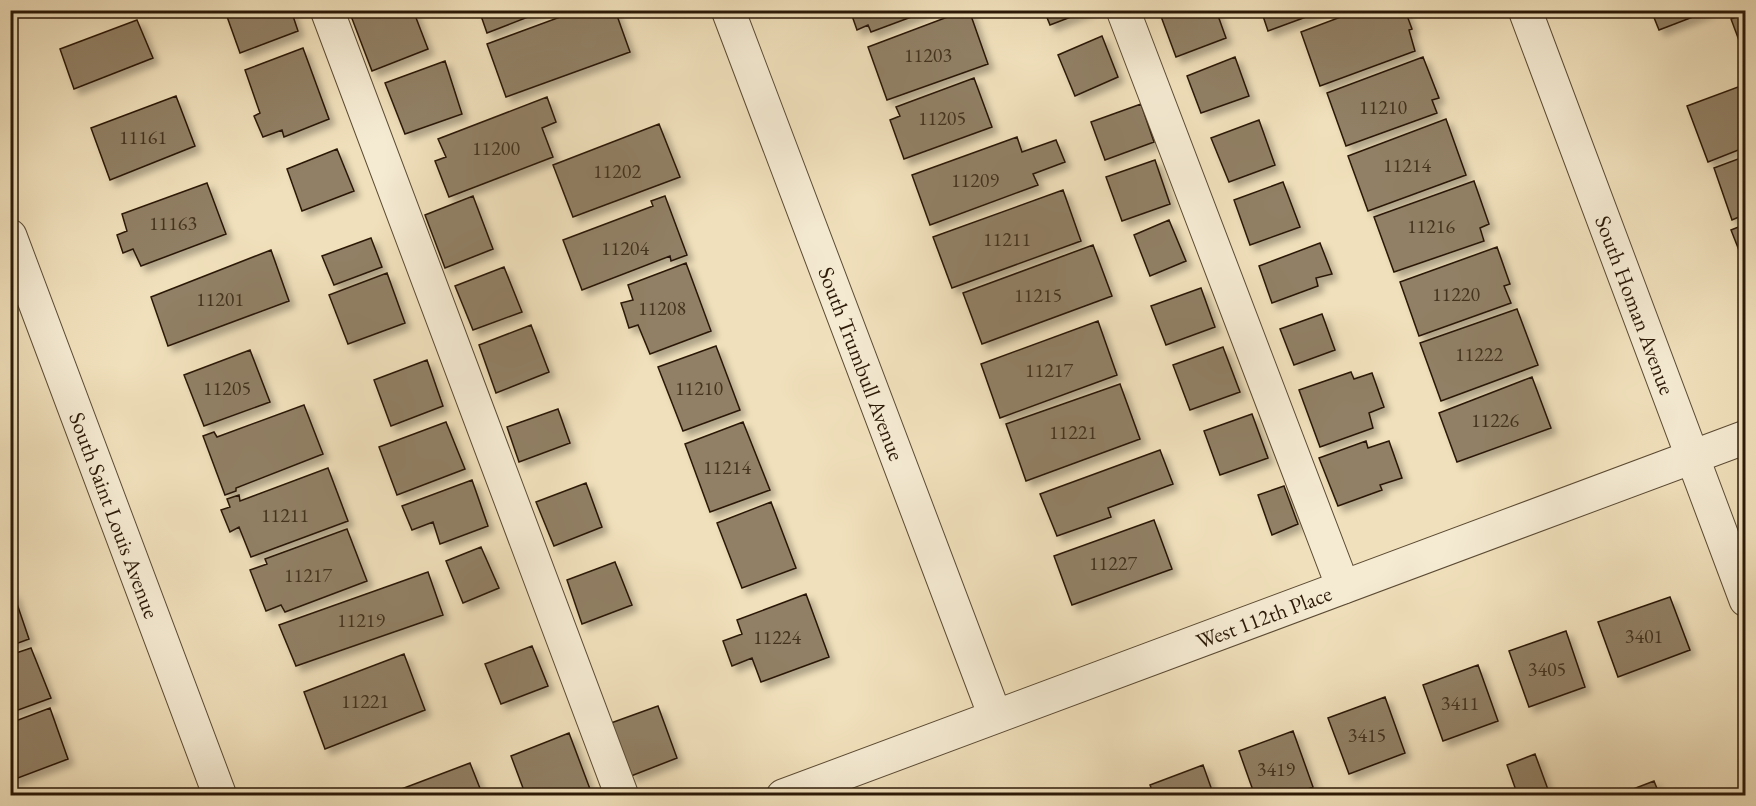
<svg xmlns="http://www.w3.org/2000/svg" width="1756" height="806" font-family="'EB Garamond',serif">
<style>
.building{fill:#918065;stroke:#2b1907;stroke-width:1.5;filter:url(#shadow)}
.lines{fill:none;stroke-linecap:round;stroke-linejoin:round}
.minor-casing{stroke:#5c4b34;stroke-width:35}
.minor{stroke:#f5ebd3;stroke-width:33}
.labels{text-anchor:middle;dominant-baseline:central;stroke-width:4.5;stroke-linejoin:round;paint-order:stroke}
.number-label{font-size:20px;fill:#44331e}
.street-label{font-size:22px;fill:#2b1907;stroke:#f5ebd3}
</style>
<defs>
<filter id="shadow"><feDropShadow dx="5.5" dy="5.5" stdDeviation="3" flood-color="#0004"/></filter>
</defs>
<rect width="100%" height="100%" fill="#f0e0bb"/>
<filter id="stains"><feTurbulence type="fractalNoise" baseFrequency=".00333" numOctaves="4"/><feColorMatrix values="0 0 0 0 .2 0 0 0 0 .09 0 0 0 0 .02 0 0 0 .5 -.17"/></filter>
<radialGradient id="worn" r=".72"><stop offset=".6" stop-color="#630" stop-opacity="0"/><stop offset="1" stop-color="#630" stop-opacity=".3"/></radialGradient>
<!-- building -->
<path class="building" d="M 228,10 L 291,10 L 298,31 L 240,53 L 225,11 Z
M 365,10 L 413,10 L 428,49 L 372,71 L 351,16 Z
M 479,10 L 546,10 L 487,33 Z
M 579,10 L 615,10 L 630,52 L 506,97 L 487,44 Z
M 850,10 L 930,10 L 871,32 L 868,25 L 857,30 Z
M 966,10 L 969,10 L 988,64 L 887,100 L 868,47 Z
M 1044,10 L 1089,10 L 1050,25 Z
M 1216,10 L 1226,38 L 1176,57 L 1159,11 Z
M 1261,10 L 1325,10 L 1268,31 Z
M 1359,10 L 1405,10 L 1412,29 L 1409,30 L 1415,51 L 1320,86 L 1301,32 Z
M 1651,10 L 1711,10 L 1659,30 Z
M 1746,13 L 1746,59 L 1731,19 Z
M 137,20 L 153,58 L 74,89 L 60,49 Z
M 1102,36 L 1118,77 L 1075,96 L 1058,55 Z
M 303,48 L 329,119 L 284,137 L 282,130 L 263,137 L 254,116 L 260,113 L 245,70 Z
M 1235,57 L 1249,96 L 1201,113 L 1187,76 Z
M 1423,57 L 1439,98 L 1432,100 L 1437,113 L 1346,146 L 1327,93 Z
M 445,61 L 462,114 L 405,134 L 385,83 Z
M 974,78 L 992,127 L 904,159 L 890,120 L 900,116 L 896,107 Z
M 1746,84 L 1746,147 L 1708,162 L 1687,106 Z
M 176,96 L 195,146 L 110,180 L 91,128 Z
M 547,97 L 556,122 L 542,128 L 553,157 L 449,197 L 435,161 L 446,157 L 438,139 Z
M 1141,104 L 1154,142 L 1105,160 L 1091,122 Z
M 1446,119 L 1466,175 L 1368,211 L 1348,156 Z
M 1259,120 L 1275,165 L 1229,182 L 1211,138 Z
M 659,124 L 680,177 L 573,217 L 553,165 Z
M 1017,137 L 1022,152 L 1056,140 L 1065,162 L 1033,174 L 1038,185 L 930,225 L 912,175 Z
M 337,149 L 354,191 L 302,211 L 287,169 Z
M 1746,156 L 1746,214 L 1732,220 L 1714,168 Z
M 1155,160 L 1170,204 L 1122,221 L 1106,177 Z
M 1474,181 L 1489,224 L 1480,228 L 1484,241 L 1394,272 L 1374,217 Z
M 1283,182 L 1300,227 L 1250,245 L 1234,200 Z
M 207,183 L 226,234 L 141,266 L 133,249 L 123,253 L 117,235 L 127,231 L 122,214 Z
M 1063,190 L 1081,241 L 952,288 L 933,237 Z
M 473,196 L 493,249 L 445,268 L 425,215 Z
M 665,196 L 687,255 L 671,261 L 670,256 L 582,290 L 563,240 L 653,206 L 651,201 Z
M 1169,220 L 1186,261 L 1150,276 L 1134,235 Z
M 1746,224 L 1746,268 L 1731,230 Z
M 371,238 L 382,267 L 334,285 L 322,256 Z
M 1320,243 L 1332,274 L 1316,278 L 1318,286 L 1272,303 L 1259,266 Z
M 1093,245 L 1112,296 L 982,344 L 963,293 Z
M 1497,247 L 1510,284 L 1504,286 L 1511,303 L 1419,336 L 1400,282 Z
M 271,250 L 289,301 L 168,346 L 151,297 Z
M 686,263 L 711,331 L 650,354 L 638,325 L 629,328 L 624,312 L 621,303 L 633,300 L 628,285 Z
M 504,267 L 522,312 L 473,330 L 455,286 Z
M 387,273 L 405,323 L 348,344 L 329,295 Z
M 1201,288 L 1215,327 L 1166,345 L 1151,306 Z
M 1517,309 L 1538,365 L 1441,401 L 1420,343 Z
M 1322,314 L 1335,350 L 1294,365 L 1280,329 Z
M 1098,321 L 1117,375 L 1000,418 L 981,364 Z
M 531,325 L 549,372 L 496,393 L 479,345 Z
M 716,346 L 740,410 L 683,431 L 658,367 Z
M 1223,347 L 1240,392 L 1190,410 L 1173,365 Z
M 250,350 L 270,402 L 204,426 L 184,375 Z
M 427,360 L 443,406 L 391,426 L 374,380 Z
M 1351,372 L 1354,379 L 1372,373 L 1384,407 L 1369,413 L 1373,428 L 1320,447 L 1299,390 Z
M 1532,377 L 1551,428 L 1457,462 L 1439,413 Z
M 1120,384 L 1140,439 L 1026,481 L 1006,424 Z
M 304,405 L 323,454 L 236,488 L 236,491 L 225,495 L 203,436 L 214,432 L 217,437 Z
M 558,409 L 570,443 L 519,462 L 507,427 Z
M 1252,414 L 1268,458 L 1220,475 L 1204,431 Z
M 446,422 L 465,469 L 397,495 L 379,447 Z
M 743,422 L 770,490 L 710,512 L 685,444 Z
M 1366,441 L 1368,448 L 1389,441 L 1402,478 L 1380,485 L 1382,490 L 1338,506 L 1319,458 Z
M 1160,450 L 1173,484 L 1108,508 L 1111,517 L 1057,536 L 1040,494 Z
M 328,468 L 348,521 L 251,557 L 239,527 L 230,532 L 221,510 L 230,507 L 227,499 L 239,495 L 240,501 Z
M 472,480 L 488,526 L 440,544 L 433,522 L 412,530 L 402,506 Z
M 586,483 L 602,527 L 554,546 L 536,502 Z
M 1284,486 L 1298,524 L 1272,535 L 1258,495 Z
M 771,502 L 796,568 L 742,588 L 717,523 Z
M 1154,520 L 1172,569 L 1072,605 L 1054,556 Z
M 347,529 L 367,581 L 285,612 L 281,605 L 266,611 L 250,570 L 267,564 L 265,559 Z
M 481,547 L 499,588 L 463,603 L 446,561 Z
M 615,562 L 632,605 L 582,624 L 567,580 Z
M 428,572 L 443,615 L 296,666 L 279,625 Z
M 13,592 L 29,639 L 10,646 L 10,593 Z
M 806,594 L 829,657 L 761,682 L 752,658 L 732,666 L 723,641 L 742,634 L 737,620 Z
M 1670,597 L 1690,650 L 1618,677 L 1598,622 Z
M 1566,631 L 1585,687 L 1529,707 L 1509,651 Z
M 532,646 L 548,686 L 501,704 L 485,664 Z
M 31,648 L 51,698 L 10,713 L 10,655 Z
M 404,654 L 425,710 L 325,749 L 304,692 Z
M 1478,665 L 1498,721 L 1443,741 L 1423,685 Z
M 1385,697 L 1405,753 L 1349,774 L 1328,718 Z
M 658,706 L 677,758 L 631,776 L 611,723 Z
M 50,708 L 68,759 L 10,781 L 10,723 Z
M 1293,731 L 1313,787 L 1289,796 L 1255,796 L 1239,751 Z
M 569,733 L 590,789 L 574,796 L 526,796 L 511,756 Z
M 1535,754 L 1550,795 L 1518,796 L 1507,765 Z
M 470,763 L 483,796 L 383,796 Z
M 1203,765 L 1214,796 L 1154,796 L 1150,785 Z
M 1654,781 L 1660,796 L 1615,796 Z"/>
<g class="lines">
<defs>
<g id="minor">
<path d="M 327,10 L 622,796"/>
<path id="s1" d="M 728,10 L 995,716"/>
<path d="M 1123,10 L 1343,587"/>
<path id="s2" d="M 1525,10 L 1746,600"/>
<path id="s3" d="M 10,236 L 220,796"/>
<path id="s4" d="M 783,796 L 1746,437"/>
</g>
</defs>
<!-- minor casing -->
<use href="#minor" class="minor-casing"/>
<!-- minor -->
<use href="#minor" class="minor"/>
</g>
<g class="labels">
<!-- number labels -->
<g class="number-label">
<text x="928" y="55">11203</text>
<text x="1383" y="107">11210</text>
<text x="942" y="118">11205</text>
<text x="143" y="137">11161</text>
<text x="496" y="148">11200</text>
<text x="1407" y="165">11214</text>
<text x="617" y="171">11202</text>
<text x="975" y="180">11209</text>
<text x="173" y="223">11163</text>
<text x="1431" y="226">11216</text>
<text x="1007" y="239">11211</text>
<text x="625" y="248">11204</text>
<text x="1456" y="294">11220</text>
<text x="1038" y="295">11215</text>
<text x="220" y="299">11201</text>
<text x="662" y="308">11208</text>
<text x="1479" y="354">11222</text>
<text x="1049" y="370">11217</text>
<text x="227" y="388">11205</text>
<text x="699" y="388">11210</text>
<text x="1495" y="420">11226</text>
<text x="1073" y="432">11221</text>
<text x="727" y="467">11214</text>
<text x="285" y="515">11211</text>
<text x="1113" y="563">11227</text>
<text x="308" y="575">11217</text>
<text x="361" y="620">11219</text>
<text x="1644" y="636">3401</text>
<text x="777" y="637">11224</text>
<text x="1547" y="669">3405</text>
<text x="365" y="701">11221</text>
<text x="1460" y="703">3411</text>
<text x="1367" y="735">3415</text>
<text x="1276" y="769">3419</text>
</g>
<!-- street labels -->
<g class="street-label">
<text stroke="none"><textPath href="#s2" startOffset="315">South Homan Avenue</textPath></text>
<text stroke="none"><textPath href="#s1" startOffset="378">South Trumbull Avenue</textPath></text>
<text stroke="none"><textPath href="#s3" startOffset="298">South Saint Louis Avenue</textPath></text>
<text stroke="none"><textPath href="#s4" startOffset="513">West 112th Place</textPath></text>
</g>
</g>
<!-- margin -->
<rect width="1756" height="806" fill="none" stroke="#f0e0bb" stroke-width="36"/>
<rect x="12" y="12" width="1732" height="782" fill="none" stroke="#2b1907" stroke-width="3"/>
<rect x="18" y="18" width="1720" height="770" fill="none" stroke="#2b1907" stroke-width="1.5"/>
<rect width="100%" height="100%" filter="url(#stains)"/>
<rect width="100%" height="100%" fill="url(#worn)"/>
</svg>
